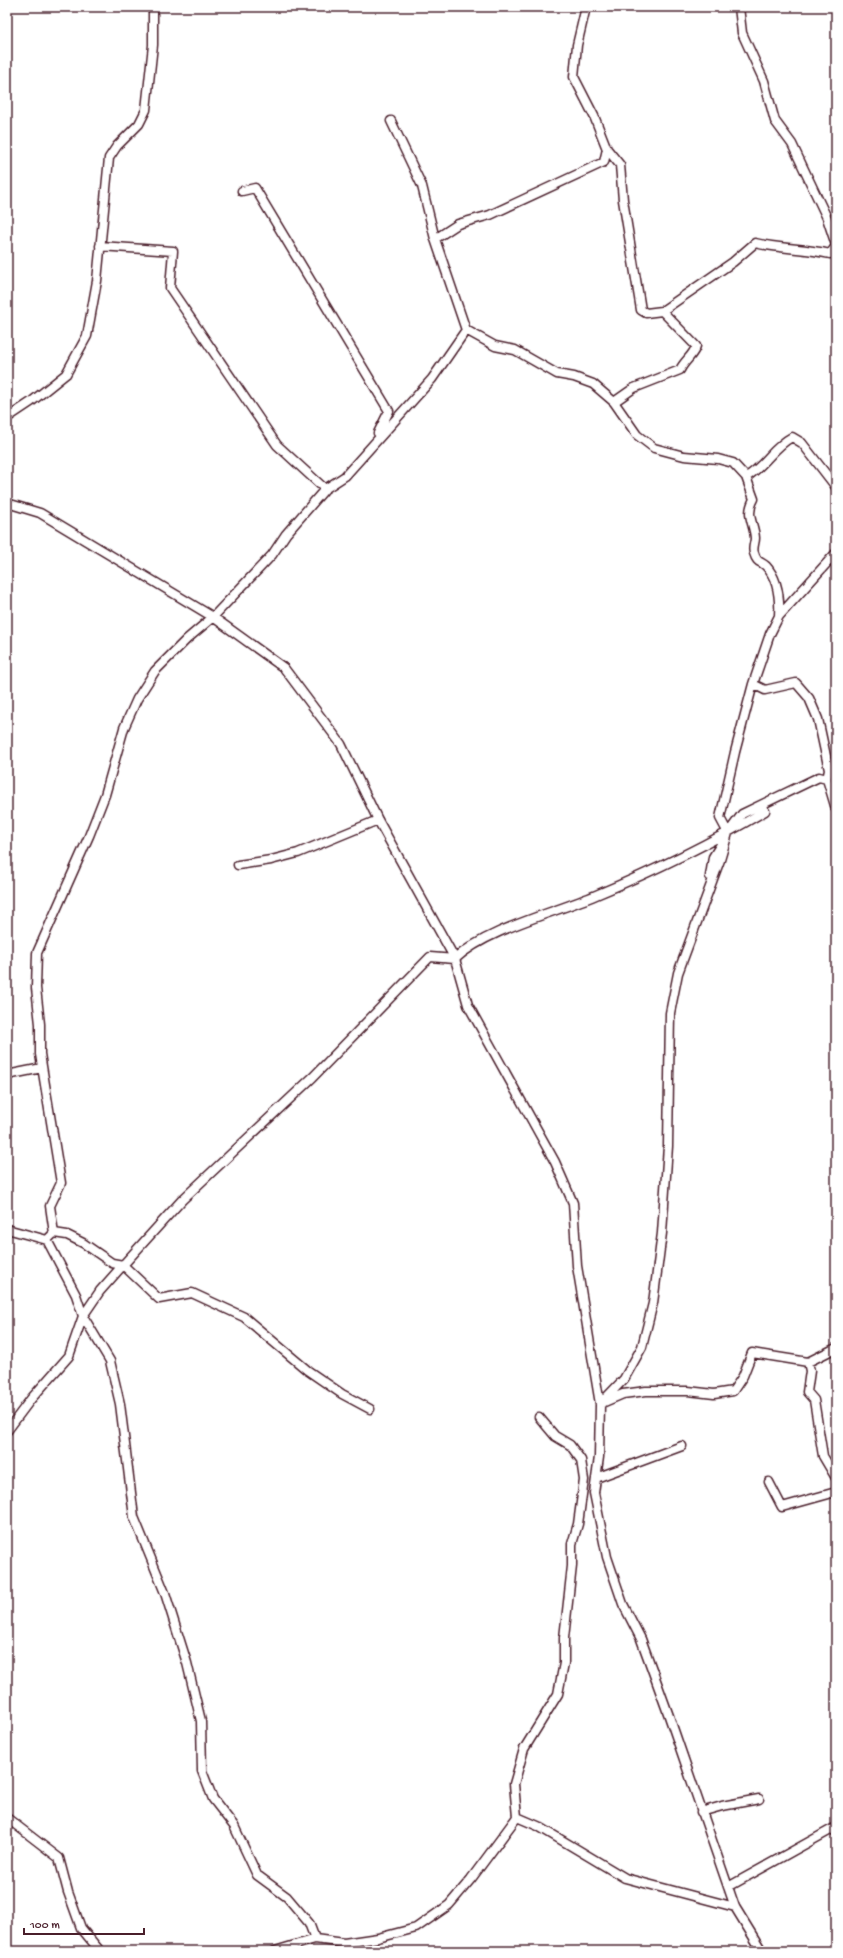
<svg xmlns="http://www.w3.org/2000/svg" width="843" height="1958" font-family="'Gochi Hand',sans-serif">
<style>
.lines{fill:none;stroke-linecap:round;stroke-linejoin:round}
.street-casing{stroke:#4a1f2b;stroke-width:11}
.street{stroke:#fff;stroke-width:8}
</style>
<rect width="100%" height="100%" fill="#fff"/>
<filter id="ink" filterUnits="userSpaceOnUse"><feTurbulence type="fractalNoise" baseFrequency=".025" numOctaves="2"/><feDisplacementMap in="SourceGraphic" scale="8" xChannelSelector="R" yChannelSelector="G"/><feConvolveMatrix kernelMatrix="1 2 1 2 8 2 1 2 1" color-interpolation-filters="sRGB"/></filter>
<g filter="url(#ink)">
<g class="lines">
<defs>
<path id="street" d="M 739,7 L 742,33 L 764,81 L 775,121 L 792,144 L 827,218 L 836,245
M 391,121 L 422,186 L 435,239 L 466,330 L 495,346 L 515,350 L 557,374 L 574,377 L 593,384 L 614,402 L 637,435 L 654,448 L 684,456 L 718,459 L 733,463 L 746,477 L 754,499 C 745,516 754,522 755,538 C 755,543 752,548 754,553 C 757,563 760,561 766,566 C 778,579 780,599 779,616
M 607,149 L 620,165 L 623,200 L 641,310 L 646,313 L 662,311 L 733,262 L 755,243 C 780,249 805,248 830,254 L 836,246
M 242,191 L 255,188 L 389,411 L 378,433
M 435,239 L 458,224 L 490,215 L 604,162 L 607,149 L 594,116 L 574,77 L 577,45 L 586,7
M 100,246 L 173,251 L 170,288 L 277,445 L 325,489
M 614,402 L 634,388 L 680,370 C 684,361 694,355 696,346 L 662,311
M 7,418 L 31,402 L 66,374 L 87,336 L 97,281 L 109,158 L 117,146 L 139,124 L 146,110 L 153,45 L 153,7
M 746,477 C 764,467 773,447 792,437 L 802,443 L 836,487
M 7,503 L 40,513 L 213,617 L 284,668 L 341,744 L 378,820 L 455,959 L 468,1005 L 555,1162 L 573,1203 L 577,1266 L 600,1404 L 599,1457 L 594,1493 L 607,1557 L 623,1604 L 641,1639 L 669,1716 L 735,1907 L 762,1951
M 753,684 L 765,690 L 796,683 L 809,698 L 818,719 L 829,770
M 827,779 L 836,809
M 238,865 L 271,860 L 298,853 L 378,820
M 710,876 L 713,857 L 728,833 L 720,818 L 735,752 L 753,684 L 770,634 L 779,616 L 836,553
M 7,1075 L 42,1068
M 7,1229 L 47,1240 L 76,1295 L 83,1316 L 110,1361 L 120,1404 L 134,1517 L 165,1593 L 187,1663 L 201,1721 L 202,1771 L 213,1799 L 234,1826 L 257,1875 L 287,1897 L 309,1923 L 315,1939
M 54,1233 L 67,1235 L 83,1243 L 112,1263 L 123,1265 L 159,1299 L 192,1293 L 244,1317 L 307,1370 L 342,1394 L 370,1409
M 47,1240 L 54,1233 L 50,1206 L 61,1183 L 40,1054 L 40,1024 L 36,988 L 37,953 L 89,836 L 105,795 L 124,728 L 137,699 L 155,671 L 187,639 L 213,617 L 272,555 L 286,534 L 325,489 L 345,476 L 432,379 L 466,330
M 808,1362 L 810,1371 L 807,1392 L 814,1400 L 823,1456 L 836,1478
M 602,1403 L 623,1394 L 646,1391 L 688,1391 L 714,1394 L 733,1391 L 743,1376 L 752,1353 L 808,1362 L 836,1348
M 600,1404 L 624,1379 L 642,1347 L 653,1303 L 662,1233 L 668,1146 L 670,1013 L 678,973 L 720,860 L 728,833 L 742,814 L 819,777 L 827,779 L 829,770 L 836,767
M 7,1431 L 31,1399 L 69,1356 L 83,1316 L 100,1291 L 123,1265 L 182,1200 L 313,1077 L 430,957 L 455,959 C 487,929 554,913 596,895 C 654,871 711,843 765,811
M 596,1478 L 682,1446
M 769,1482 L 782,1507 L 836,1492
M 701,1812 L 722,1806 L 759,1799
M 517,1817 L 514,1784 L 524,1749 L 558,1694 L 564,1663 L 564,1638 L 572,1566 L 572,1544 L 578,1524 L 584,1480 L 581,1460 L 570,1445 L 555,1436 L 539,1417
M 7,1818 L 59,1858 L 68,1892 L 81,1928 L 100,1951
M 728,1887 L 836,1827
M 275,1951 L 315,1939 L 344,1943 L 378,1938 L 416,1928 L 449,1905 L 471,1879 L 517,1817 L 538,1826 L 625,1878 L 735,1907"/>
</defs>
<!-- street casing -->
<use href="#street" class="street-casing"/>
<!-- street -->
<use href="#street" class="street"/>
</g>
</g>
<!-- margin -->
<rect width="843" height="1958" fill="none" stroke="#fff" stroke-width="24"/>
<rect x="12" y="12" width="819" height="1934" fill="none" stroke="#4a1f2b" stroke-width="1.5" filter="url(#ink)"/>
<!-- scale -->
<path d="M24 1928v6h120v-6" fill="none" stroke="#4a1f2b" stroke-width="2"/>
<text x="30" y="1928" font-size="12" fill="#4a1f2b" stroke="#ffffff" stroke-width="3" paint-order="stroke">100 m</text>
</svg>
